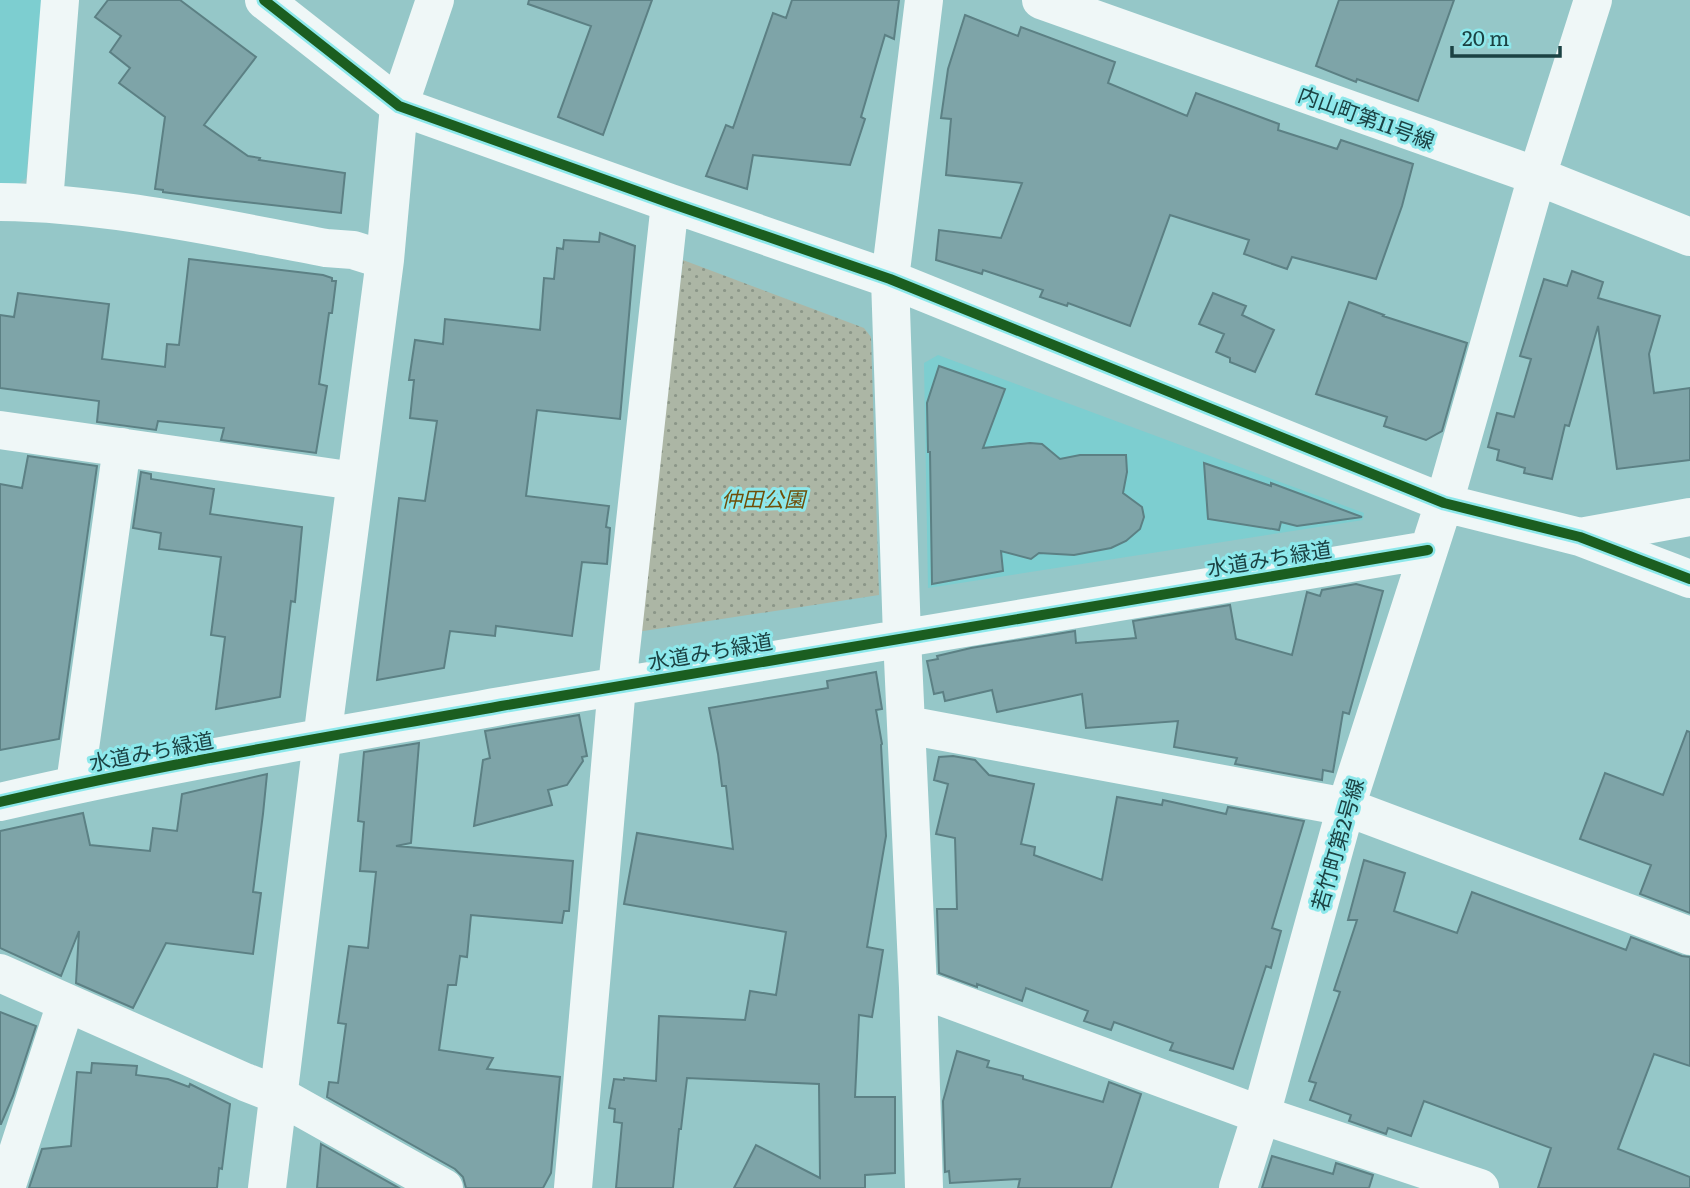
<svg xmlns="http://www.w3.org/2000/svg" width="1690" height="1188" font-family="Literata,'Noto Sans JP',serif">
<style>
.built{fill:#7dced0}
.grass{fill:url(#grass-dots)}
.building{fill:#7ea4a8;stroke:#5c8084;stroke-width:2}
.lines{fill:none;stroke-linecap:round;stroke-linejoin:round}
.minor{stroke:#eff7f7;stroke-width:38}
.cycleway-casing{stroke:#8de8eb;stroke-width:15}
.cycleway{stroke:#1b5e20;stroke-width:10}
.labels{text-anchor:middle;dominant-baseline:central;stroke-width:6;stroke-linejoin:round;paint-order:stroke}
.street-label{font-size:21px;fill:#1b4243;stroke:#8de8eb}
.park-label{font-size:21px;font-style:italic;fill:#704e08;stroke:#8de8eb}
</style>
<defs>
<pattern id="grass-dots" width="8" height="8" patternUnits="userSpaceOnUse" patternTransform="scale(1.75)"><rect width="8" height="8" fill="#acb6a5"/><path d="M2 2h.1M6 6h.1" fill="none" stroke="#8b9688" stroke-width="1.8" stroke-linecap="round"/></pattern>
</defs>
<rect width="100%" height="100%" fill="#95c7c8"/>
<!-- built -->
<path class="built" d="M 0,0 L 42,0 L 26,178 L 16,186 L 0,184 Z
M 938,355 L 1364,513 L 1363,520 L 928,588 L 924,363 Z"/>
<!-- grass -->
<path class="grass" d="M 683,260 L 864,328 L 871,337 L 879,595 L 637,632 Z"/>
<!-- building -->
<path class="building" d="M 108,0 L 180,0 L 256,57 L 204,125 L 248,156 L 260,158 L 259,160 L 345,173 L 341,213 L 209,198 L 163,192 L 163,190 L 155,189 L 165,117 L 119,83 L 130,68 L 110,52 L 121,36 L 95,17 Z
M 529,0 L 652,0 L 603,135 L 558,117 L 591,26 L 528,4 Z
M 792,0 L 899,0 L 894,39 L 885,35 L 861,117 L 865,119 L 850,165 L 753,155 L 747,189 L 706,176 L 726,125 L 733,128 L 773,13 L 786,18 Z
M 1339,0 L 1454,0 L 1418,101 L 1357,79 L 1356,82 L 1316,66 Z
M 965,15 L 1018,36 L 1021,27 L 1115,62 L 1108,83 L 1187,116 L 1196,93 L 1279,124 L 1278,130 L 1337,149 L 1341,140 L 1413,164 L 1402,206 L 1376,279 L 1292,257 L 1287,269 L 1244,254 L 1249,240 L 1170,215 L 1130,326 L 1068,303 L 1067,306 L 1040,297 L 1043,290 L 983,270 L 982,274 L 936,260 L 939,230 L 1001,238 L 1022,183 L 946,175 L 951,119 L 941,118 L 948,69 Z
M 600,233 L 635,246 L 620,419 L 537,410 L 526,496 L 609,506 L 606,527 L 610,528 L 607,564 L 582,562 L 572,636 L 496,626 L 495,636 L 450,631 L 444,668 L 377,680 L 399,498 L 425,501 L 437,421 L 410,418 L 414,380 L 409,380 L 415,340 L 443,344 L 445,319 L 540,330 L 544,278 L 554,279 L 557,248 L 563,249 L 564,240 L 599,242 Z
M 189,259 L 323,275 L 332,278 L 332,281 L 336,281 L 332,313 L 329,313 L 319,384 L 327,386 L 316,453 L 221,440 L 224,428 L 158,421 L 156,430 L 97,422 L 99,401 L 0,388 L 0,315 L 14,317 L 18,293 L 109,304 L 102,359 L 165,367 L 167,344 L 179,345 Z
M 1572,271 L 1603,282 L 1598,298 L 1660,316 L 1649,354 L 1654,393 L 1690,388 L 1690,460 L 1617,469 L 1598,326 L 1569,426 L 1565,425 L 1552,479 L 1524,473 L 1525,468 L 1497,460 L 1499,450 L 1488,447 L 1497,413 L 1514,417 L 1531,359 L 1520,356 L 1544,279 L 1567,286 Z
M 1213,293 L 1246,306 L 1242,315 L 1274,330 L 1255,372 L 1230,362 L 1230,358 L 1216,352 L 1224,334 L 1199,324 Z
M 1349,302 L 1384,315 L 1383,316 L 1467,343 L 1442,431 L 1426,440 L 1384,426 L 1387,417 L 1316,394 Z
M 939,366 L 1005,389 L 983,448 L 1030,443 L 1042,444 L 1060,459 L 1080,455 L 1126,455 L 1127,472 L 1123,493 L 1142,507 L 1144,517 L 1140,529 L 1126,541 L 1111,548 L 1074,555 L 1039,553 L 1031,559 L 1001,551 L 1003,571 L 932,584 L 930,452 L 928,452 L 927,403 Z
M 28,456 L 97,466 L 59,739 L 0,750 L 0,484 L 22,488 Z
M 1204,463 L 1271,486 L 1271,483 L 1362,517 L 1297,526 L 1281,522 L 1279,530 L 1208,519 Z
M 141,472 L 151,474 L 151,479 L 214,489 L 210,514 L 302,527 L 295,602 L 291,601 L 280,697 L 216,709 L 225,637 L 211,635 L 221,557 L 159,549 L 161,533 L 133,528 Z
M 1356,584 L 1383,591 L 1349,714 L 1343,712 L 1333,772 L 1323,770 L 1322,780 L 1235,764 L 1237,758 L 1174,747 L 1178,721 L 1086,728 L 1082,694 L 997,712 L 992,690 L 945,701 L 943,692 L 934,694 L 927,661 L 938,659 L 937,656 L 971,648 L 1075,631 L 1076,643 L 1136,638 L 1133,621 L 1230,605 L 1236,639 L 1292,655 L 1307,592 L 1320,596 L 1322,590 Z
M 876,672 L 882,709 L 876,710 L 882,744 L 881,745 L 886,836 L 867,947 L 883,950 L 872,1017 L 859,1015 L 855,1097 L 895,1097 L 895,1173 L 865,1175 L 865,1188 L 734,1188 L 756,1145 L 820,1178 L 819,1084 L 687,1078 L 681,1129 L 679,1129 L 673,1188 L 616,1188 L 622,1123 L 614,1122 L 615,1109 L 609,1108 L 614,1079 L 624,1080 L 624,1078 L 656,1081 L 659,1016 L 745,1020 L 750,991 L 776,995 L 786,932 L 624,904 L 637,833 L 733,849 L 726,786 L 722,786 L 718,754 L 709,708 L 828,688 L 827,681 Z
M 579,715 L 587,756 L 582,757 L 583,761 L 567,785 L 548,790 L 552,805 L 474,826 L 483,760 L 490,758 L 485,731 Z
M 1687,731 L 1690,732 L 1690,913 L 1640,894 L 1651,865 L 1580,839 L 1605,773 L 1663,795 Z
M 419,743 L 411,843 L 396,846 L 573,861 L 569,911 L 564,911 L 562,923 L 471,915 L 467,957 L 460,956 L 456,985 L 448,985 L 439,1050 L 493,1058 L 487,1069 L 560,1077 L 551,1173 L 543,1188 L 466,1188 L 463,1177 L 455,1169 L 327,1097 L 329,1082 L 338,1083 L 346,1024 L 338,1023 L 349,946 L 368,948 L 376,872 L 360,871 L 364,822 L 358,821 L 364,752 Z
M 953,756 L 975,760 L 989,775 L 1034,784 L 1021,844 L 1035,847 L 1034,855 L 1102,880 L 1117,797 L 1162,805 L 1163,800 L 1226,814 L 1228,807 L 1304,821 L 1272,928 L 1281,931 L 1271,968 L 1266,966 L 1233,1069 L 1170,1050 L 1173,1043 L 1114,1022 L 1111,1030 L 1084,1021 L 1088,1011 L 1026,988 L 1022,1001 L 977,984 L 977,987 L 939,973 L 937,909 L 957,909 L 955,838 L 936,834 L 948,784 L 934,780 L 939,757 Z
M 267,774 L 263,814 L 253,892 L 261,893 L 253,954 L 166,943 L 133,1008 L 76,983 L 79,931 L 61,976 L 0,948 L 0,831 L 83,813 L 90,845 L 150,851 L 153,828 L 177,831 L 182,794 Z
M 1364,860 L 1405,873 L 1394,911 L 1457,933 L 1472,892 L 1626,950 L 1631,937 L 1682,956 L 1690,957 L 1690,1066 L 1654,1054 L 1618,1149 L 1690,1177 L 1690,1188 L 1538,1188 L 1551,1148 L 1424,1101 L 1411,1136 L 1388,1128 L 1386,1134 L 1349,1121 L 1351,1115 L 1310,1100 L 1316,1083 L 1309,1081 L 1340,992 L 1334,990 L 1357,920 L 1348,920 Z
M 0,1012 L 36,1026 L 13,1096 L 1,1124 L 0,1124 Z
M 957,1051 L 989,1061 L 987,1067 L 1023,1076 L 1023,1079 L 1103,1102 L 1109,1082 L 1141,1094 L 1111,1188 L 1018,1188 L 1020,1179 L 950,1183 L 949,1171 L 945,1172 L 943,1101 Z
M 92,1063 L 137,1066 L 136,1075 L 168,1079 L 189,1087 L 190,1084 L 230,1104 L 222,1169 L 219,1168 L 217,1188 L 29,1188 L 42,1149 L 71,1146 L 77,1072 L 91,1073 Z
M 321,1144 L 399,1188 L 317,1188 Z
M 1272,1156 L 1333,1174 L 1336,1163 L 1373,1175 L 1369,1188 L 1262,1188 Z"/>
<g class="lines">
<!-- minor -->
<path class="minor" d="M 264,0 L 399,106 L 670,203 L 890,279 L 1444,503 L 1580,537 L 1690,579
M 924,0 L 890,279 L 902,637 L 918,988 L 924,1188
M 1041,0 L 1537,176 L 1690,237
M 0,202 C 109,203 218,228 326,248 L 353,250 L 385,260
M 44,202 L 60,0
M 0,430 L 355,481
M 1580,537 L 1690,517
M 907,725 L 1346,807 L 1690,936
M 75,784 L 122,447
M 0,802 C 166,763 334,736 501,706 C 810,652 1119,601 1428,550
M 0,973 L 245,1082 L 278,1095 L 444,1188
M 918,988 L 1261,1115 L 1480,1188
M 6,1188 L 66,1003
M 267,1188 L 326,708 L 385,260 L 399,106 L 435,0
M 573,1188 L 617,686 L 670,203
M 1238,1188 L 1261,1115 L 1346,807 L 1444,503 L 1537,176 L 1593,0"/>
<defs>
<path id="cycleway" d="M 264,0 L 399,106 L 670,203 L 890,279 L 1444,503 L 1580,537 L 1690,579
M 0,802 C 166,763 334,736 501,706 C 810,652 1119,601 1428,550"/>
</defs>
<!-- cycleway casing -->
<use href="#cycleway" class="cycleway-casing"/>
<!-- cycleway -->
<use href="#cycleway" class="cycleway"/>
</g>
<g class="labels">
<!-- street labels -->
<g class="street-label">
<text transform="translate(1367 116) rotate(20)">内山町第11号線</text>
<text transform="translate(1269 557) rotate(-9)">水道みち緑道</text>
<text transform="translate(710 650) rotate(-10)">水道みち緑道</text>
<text transform="translate(151 750) rotate(-11)">水道みち緑道</text>
<text transform="translate(1336 844) rotate(-74)">若竹町第2号線</text>
</g>
<!-- park labels -->
<g class="park-label">
<text x="763" y="497">仲田公園</text>
</g>
</g>
<!-- scale -->
<path d="M1452 46v10h108v-10" fill="none" stroke="#1b4243" stroke-width="3.5"/>
<text x="1462" y="46" font-size="21" fill="#1b4243" stroke="#8de8eb" stroke-width="5" paint-order="stroke">20 m</text>
</svg>
